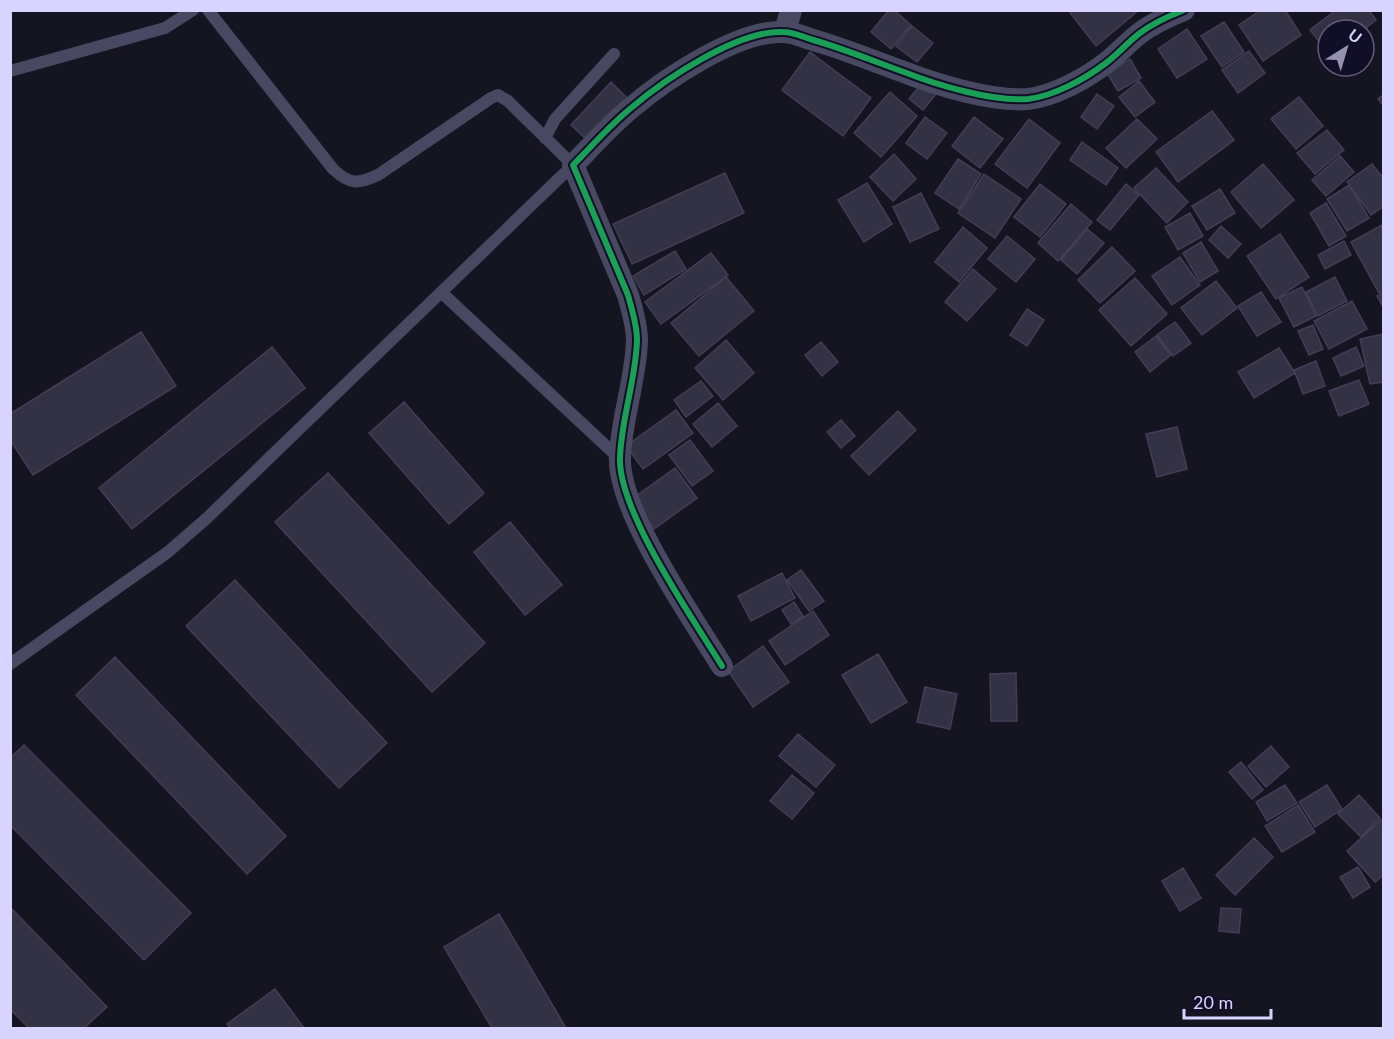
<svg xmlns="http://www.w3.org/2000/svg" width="1394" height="1039" font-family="Lato,sans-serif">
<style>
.building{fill:#333144;stroke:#413e56;stroke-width:1.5}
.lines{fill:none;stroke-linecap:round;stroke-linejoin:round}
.lane{stroke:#494863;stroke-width:12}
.street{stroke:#494863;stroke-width:22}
.cycleway-casing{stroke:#110e27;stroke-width:10}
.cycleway{stroke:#1a9f57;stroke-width:6}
</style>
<rect width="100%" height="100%" fill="#151421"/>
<!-- building -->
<path class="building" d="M 889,10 L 894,10 L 911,25 L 891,49 L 871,32 Z
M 1068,10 L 1139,10 L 1096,46 Z
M 1261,10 L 1285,10 L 1301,35 L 1263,61 L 1239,25 Z
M 1336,10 L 1369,10 L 1376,20 L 1363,30 L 1328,30 L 1328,53 L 1310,30 Z
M 1224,22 L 1244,52 L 1222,67 L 1201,36 Z
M 912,26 L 933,43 L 917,62 L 896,46 Z
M 1187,29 L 1207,59 L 1177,78 L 1158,49 Z
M 1249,51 L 1265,73 L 1238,93 L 1222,70 Z
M 810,52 L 871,98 L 843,136 L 782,90 Z
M 1130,59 L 1141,78 L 1118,91 L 1107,73 Z
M 1139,81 L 1155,102 L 1135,117 L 1119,97 Z
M 611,82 L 627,98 L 588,141 L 571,125 Z
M 922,83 L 936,94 L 923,110 L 909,99 Z
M 890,92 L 917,116 L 881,157 L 854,133 Z
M 1097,94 L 1114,106 L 1097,129 L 1081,117 Z
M 1384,94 L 1384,106 L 1378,99 Z
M 1299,97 L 1323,126 L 1296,149 L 1271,119 Z
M 1212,111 L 1234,140 L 1178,182 L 1156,152 Z
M 925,117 L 947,133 L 927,159 L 906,143 Z
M 974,117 L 1003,139 L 980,168 L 952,146 Z
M 1029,119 L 1060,143 L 1027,188 L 995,164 Z
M 1137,119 L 1157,139 L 1126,168 L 1106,148 Z
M 1327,130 L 1344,150 L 1315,174 L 1297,153 Z
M 1082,142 L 1118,168 L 1106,185 L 1070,160 Z
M 894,154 L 916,179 L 893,201 L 870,177 Z
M 1340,156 L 1354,172 L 1326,196 L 1312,180 Z
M 958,159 L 981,174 L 959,209 L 935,193 Z
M 1263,164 L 1294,200 L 1261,228 L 1231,192 Z
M 1372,164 L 1384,179 L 1384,206 L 1371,215 L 1347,182 Z
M 1156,168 L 1188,202 L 1167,223 L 1134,188 Z
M 725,173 L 744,213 L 632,264 L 613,224 Z
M 984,174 L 1021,199 L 995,238 L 958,213 Z
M 867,183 L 892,224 L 864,242 L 838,200 Z
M 1040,184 L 1066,204 L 1040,237 L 1014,217 Z
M 1126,184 L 1139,195 L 1110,230 L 1097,220 Z
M 1349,185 L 1369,218 L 1347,231 L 1327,199 Z
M 1220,189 L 1235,213 L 1207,230 L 1192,206 Z
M 921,193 L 939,229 L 910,242 L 893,207 Z
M 1326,203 L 1346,236 L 1329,246 L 1310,213 Z
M 1071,204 L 1092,222 L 1058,261 L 1038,243 Z
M 1190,213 L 1203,236 L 1178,250 L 1165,227 Z
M 1382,225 L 1384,291 L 1379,293 L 1351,242 Z
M 1221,226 L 1241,244 L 1228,258 L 1209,240 Z
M 963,227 L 987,248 L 959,282 L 935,262 Z
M 1087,229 L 1104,243 L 1077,274 L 1061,260 Z
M 1280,234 L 1309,277 L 1276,299 L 1247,256 Z
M 1007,236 L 1035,259 L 1016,282 L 988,259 Z
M 1344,241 L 1351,255 L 1325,269 L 1318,255 Z
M 1201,242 L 1218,271 L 1200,282 L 1183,253 Z
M 1112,247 L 1135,271 L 1100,303 L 1078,280 Z
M 675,251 L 686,269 L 644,295 L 633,276 Z
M 711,253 L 728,275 L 661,324 L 645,302 Z
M 1180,257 L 1200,285 L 1172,305 L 1152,276 Z
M 973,269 L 996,289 L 967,321 L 945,302 Z
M 726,277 L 754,311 L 699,356 L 671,323 Z
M 1335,277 L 1347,301 L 1318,316 L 1306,292 Z
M 1135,278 L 1167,314 L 1131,346 L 1099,310 Z
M 1216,281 L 1237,308 L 1202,335 L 1181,308 Z
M 1302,287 L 1316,316 L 1294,327 L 1279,298 Z
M 1261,292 L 1281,322 L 1257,336 L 1238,306 Z
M 1384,293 L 1384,309 L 1377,296 Z
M 1352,301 L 1367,329 L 1329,349 L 1314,321 Z
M 1027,309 L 1044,320 L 1027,346 L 1010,335 Z
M 1175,322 L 1191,343 L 1173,356 L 1157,335 Z
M 1313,325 L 1323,349 L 1309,355 L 1298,331 Z
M 141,332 L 176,386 L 33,475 L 10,440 L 10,414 Z
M 1384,334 L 1384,382 L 1370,384 L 1360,339 Z
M 1156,336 L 1171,355 L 1150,372 L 1135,352 Z
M 726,340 L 754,373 L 723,400 L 695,368 Z
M 821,342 L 838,362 L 822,376 L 805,355 Z
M 272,347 L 305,388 L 132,529 L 99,488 Z
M 1356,347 L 1364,366 L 1341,376 L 1333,358 Z
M 1279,348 L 1295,373 L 1254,398 L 1238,372 Z
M 1316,361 L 1325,386 L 1303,394 L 1294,370 Z
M 1359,380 L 1369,404 L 1339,416 L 1329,391 Z
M 701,381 L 713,396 L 686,417 L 674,400 Z
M 404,402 L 484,493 L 449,524 L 369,433 Z
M 718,403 L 737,426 L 712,447 L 693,424 Z
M 676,410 L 693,433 L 643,469 L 626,446 Z
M 898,411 L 916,430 L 869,475 L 851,456 Z
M 841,420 L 855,436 L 841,448 L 827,432 Z
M 1177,427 L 1187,469 L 1157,477 L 1146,434 Z
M 690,440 L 713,471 L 692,486 L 669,455 Z
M 675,468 L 697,498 L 654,529 L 632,499 Z
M 328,473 L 485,643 L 432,692 L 275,522 Z
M 510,522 L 562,585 L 525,615 L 474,552 Z
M 801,570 L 824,601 L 809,611 L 787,580 Z
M 782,573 L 795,598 L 751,621 L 738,596 Z
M 235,580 L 387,743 L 339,788 L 186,626 Z
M 794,602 L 803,616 L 791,624 L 782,610 Z
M 813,611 L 829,635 L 785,665 L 769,641 Z
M 763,646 L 789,682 L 753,707 L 728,671 Z
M 878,654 L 907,702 L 871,723 L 842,675 Z
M 115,657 L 286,836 L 247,874 L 76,695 Z
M 1016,673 L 1017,721 L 991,721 L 990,674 Z
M 925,687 L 957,694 L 950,729 L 917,722 Z
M 798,734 L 835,765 L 816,787 L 779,756 Z
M 24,745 L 191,913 L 144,960 L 10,825 L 10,758 Z
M 1271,746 L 1289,767 L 1266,787 L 1248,766 Z
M 1241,762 L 1263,790 L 1252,799 L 1229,772 Z
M 792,775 L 814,793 L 792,819 L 770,801 Z
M 1285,785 L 1297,803 L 1267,821 L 1256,802 Z
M 1327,785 L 1342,809 L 1315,827 L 1299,802 Z
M 1359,795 L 1380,818 L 1361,837 L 1338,814 Z
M 1298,805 L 1315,832 L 1282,852 L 1265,826 Z
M 1381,820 L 1384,822 L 1384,875 L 1375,882 L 1347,851 Z
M 1254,838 L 1273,857 L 1235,895 L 1216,875 Z
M 1358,867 L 1370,887 L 1353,898 L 1340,877 Z
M 1183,868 L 1201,898 L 1180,911 L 1162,881 Z
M 10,907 L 107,1007 L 84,1028 L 29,1028 L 10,1009 Z
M 1221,908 L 1241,909 L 1239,933 L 1219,931 Z
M 499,914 L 566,1028 L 492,1028 L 444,947 Z
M 275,989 L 304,1028 L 231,1028 L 227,1024 Z"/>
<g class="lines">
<!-- lane -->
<path class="lane" d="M 10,71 L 165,28 L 193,10
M 545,138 L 555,119 L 614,54
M 441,292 L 620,459
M 10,664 L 168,552 L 207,518 L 573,165 L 508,101 L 498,95 L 491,98 L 378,175 C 358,184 350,185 333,169 L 208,10"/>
<!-- street -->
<path class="street" d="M 785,32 L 791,10
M 722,666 C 693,619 618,511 620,458 C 621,419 636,380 637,340 C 637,325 632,310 628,295 L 573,165 C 592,146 610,125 631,108 C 665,79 738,30 783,32 C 792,32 801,36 810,39 C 842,48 873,61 904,72 C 937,85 993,102 1028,99 C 1054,96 1085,79 1106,63 C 1118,54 1128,42 1140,33 C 1153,23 1169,16 1184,10"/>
<defs>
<path id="cycleway" d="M 722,666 C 693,619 618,511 620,458 C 621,419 636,380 637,340 C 637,325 632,310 628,295 L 573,165 C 592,146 610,125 631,108 C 665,79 738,30 783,32 C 792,32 801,36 810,39 C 842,48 873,61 904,72 C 937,85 993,102 1028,99 C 1054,96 1085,79 1106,63 C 1118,54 1128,42 1140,33 C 1153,23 1169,16 1184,10"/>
</defs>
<!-- cycleway casing -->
<use href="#cycleway" class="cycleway-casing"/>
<!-- cycleway -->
<use href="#cycleway" class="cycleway"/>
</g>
<!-- border -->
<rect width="1394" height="1039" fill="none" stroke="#d8d4ff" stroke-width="24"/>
<!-- north arrow -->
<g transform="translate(1346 48) rotate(37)"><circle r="28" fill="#110e27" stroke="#615d7d" stroke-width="1.5"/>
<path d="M0-4.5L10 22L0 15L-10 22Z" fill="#9491b1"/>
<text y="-9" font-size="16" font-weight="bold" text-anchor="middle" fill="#d8d4ff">U</text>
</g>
<!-- scale -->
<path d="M1184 1009v9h87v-9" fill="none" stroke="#d8d4ff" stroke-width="3"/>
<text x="1193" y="1009" font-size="18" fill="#d8d4ff" stroke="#110e27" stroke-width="4.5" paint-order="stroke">20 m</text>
</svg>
